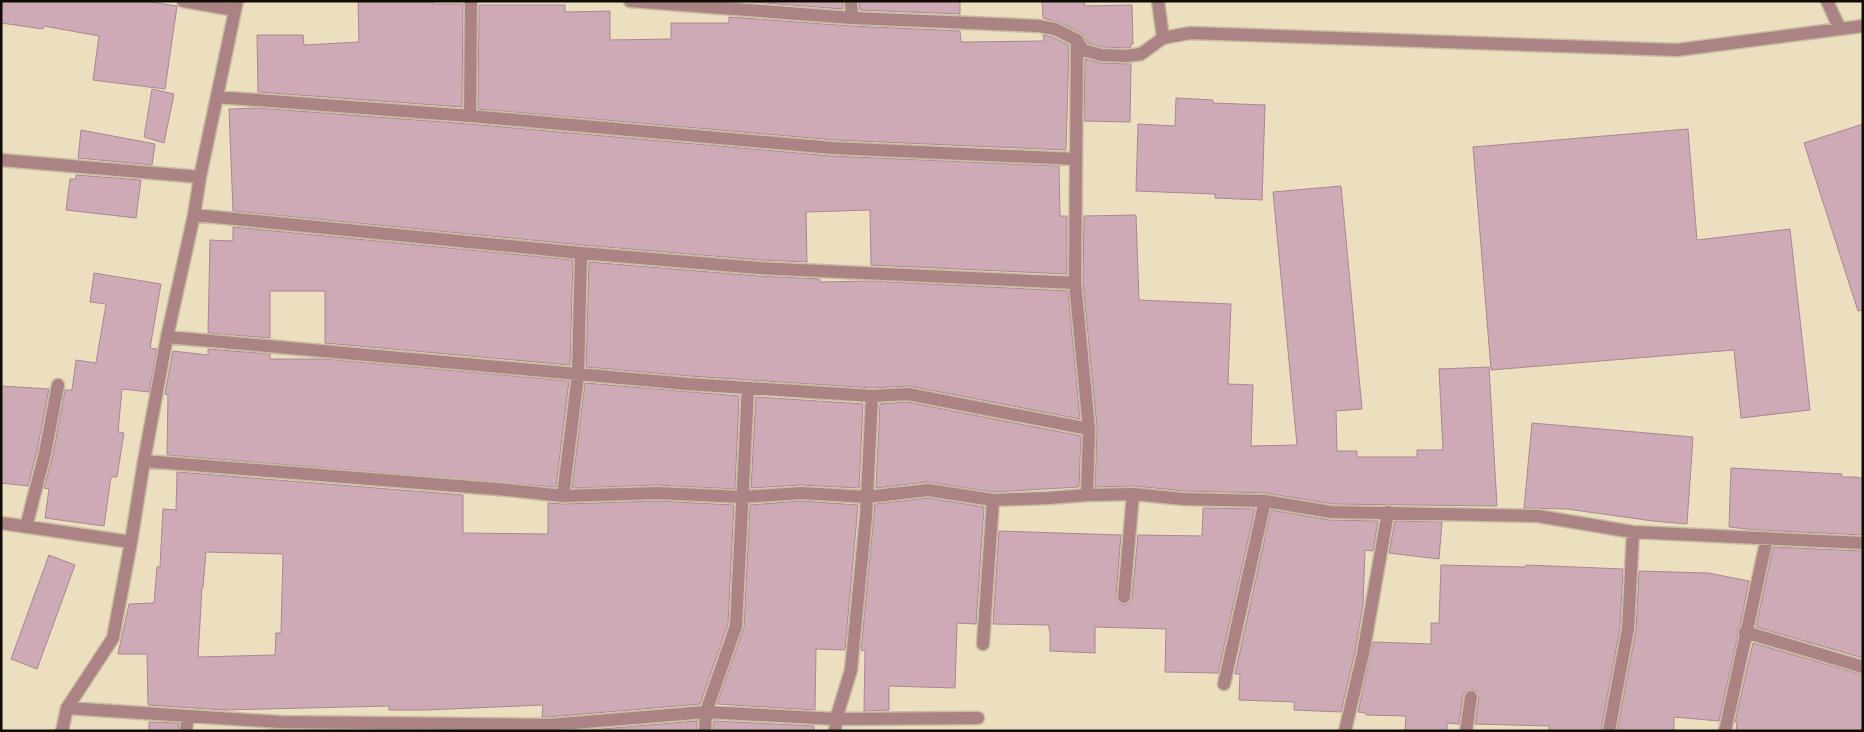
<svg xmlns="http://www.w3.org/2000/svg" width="1864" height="732" font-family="'Space Grotesk',sans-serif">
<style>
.building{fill:#ceaab6;stroke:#a88792;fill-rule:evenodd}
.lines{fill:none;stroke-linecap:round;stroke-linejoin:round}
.minor-casing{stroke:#c8bda1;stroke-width:15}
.minor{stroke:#ab8384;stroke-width:12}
</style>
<rect width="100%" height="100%" fill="#ebdfbf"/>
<!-- building -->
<path class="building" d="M 1,1 L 143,1 L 177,6 L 165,89 L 93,80 L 99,36 L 44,26 L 43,29 L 1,23 Z
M 358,1 L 433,1 L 433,4 L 463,4 L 462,107 L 258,92 L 257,35 L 303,35 L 304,45 L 359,42 Z
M 740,1 L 843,1 L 843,9 Z
M 859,1 L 960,1 L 960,14 L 860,10 Z
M 1042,1 L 1084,1 L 1085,6 L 1132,5 L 1133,44 L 1131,44 L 1131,47 L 1127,48 L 1102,47 L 1088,43 L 1081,33 L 1058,22 L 1043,18 Z
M 479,5 L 565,5 L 565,12 L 610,11 L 610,40 L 671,39 L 671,23 L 729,23 L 729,17 L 851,26 L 960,31 L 961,42 L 1044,41 L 1043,35 L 1052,37 L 1069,45 L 1066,150 L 834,140 L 478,109 Z
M 1085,59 L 1101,63 L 1131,64 L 1130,122 L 1084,121 Z
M 152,89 L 174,94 L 164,143 L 144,137 Z
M 1176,98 L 1213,100 L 1213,103 L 1265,105 L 1262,200 L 1215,198 L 1215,194 L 1136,191 L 1138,124 L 1175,126 Z
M 258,108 L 469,124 L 832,156 L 1059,166 L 1060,216 L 1067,216 L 1067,274 L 871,265 L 870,210 L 806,212 L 807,262 L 760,260 L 582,245 L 233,211 L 229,109 Z
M 1863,124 L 1863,310 L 1858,311 L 1804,143 Z
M 1688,129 L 1697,240 L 1790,229 L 1810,410 L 1741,418 L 1734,350 L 1491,370 L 1473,147 Z
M 81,130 L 155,144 L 152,165 L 78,158 Z
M 76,175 L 141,180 L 136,218 L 66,210 L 70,179 L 76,179 Z
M 1341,186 L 1362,409 L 1336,411 L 1337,451 L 1357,451 L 1357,457 L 1417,457 L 1417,450 L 1443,450 L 1439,369 L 1489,367 L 1497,506 L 1332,504 L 1265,493 L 1184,491 L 1134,486 L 1095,487 L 1097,428 L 1083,283 L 1084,216 L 1136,215 L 1139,300 L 1231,304 L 1228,384 L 1253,385 L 1251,446 L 1297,445 L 1273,192 Z
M 233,227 L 573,260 L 570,365 L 325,343 L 325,291 L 270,291 L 270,338 L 208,333 L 210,240 L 233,241 Z
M 589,262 L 758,276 L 820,279 L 820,282 L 871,281 L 1068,291 L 1080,419 L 909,386 L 872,388 L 689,376 L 586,367 Z
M 94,273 L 161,284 L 150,348 L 157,349 L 149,392 L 122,389 L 118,432 L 124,433 L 117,477 L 111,477 L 104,526 L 45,518 L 49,489 L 44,488 L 53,455 L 65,390 L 72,390 L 76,360 L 96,363 L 106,304 L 90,302 Z
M 208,349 L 270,354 L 270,359 L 325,359 L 569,381 L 556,487 L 167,455 L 168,395 L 165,394 L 173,351 L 208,355 Z
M 585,383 L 739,396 L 735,489 L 657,485 L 572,488 Z
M 1,386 L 49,389 L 37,451 L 28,486 L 1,483 Z
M 756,397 L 863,404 L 859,488 L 801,485 L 751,488 Z
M 907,402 L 1081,436 L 1079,487 L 993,492 L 927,482 L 876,488 L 880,404 Z
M 1532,423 L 1693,437 L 1687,524 L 1653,521 L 1567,509 L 1524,508 Z
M 1731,468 L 1842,474 L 1841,477 L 1857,477 L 1857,478 L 1863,478 L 1863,535 L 1756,530 L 1729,527 Z
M 177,472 L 463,495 L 463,533 L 548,534 L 548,503 L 563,504 L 657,501 L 734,505 L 728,624 L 700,704 L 549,717 L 542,717 L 543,705 L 426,710 L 389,710 L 389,706 L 224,710 L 148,705 L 147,654 L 118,654 L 129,604 L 154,603 L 157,567 L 160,567 L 163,509 L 176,510 ZM 206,552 L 283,554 L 281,633 L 276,633 L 275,655 L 198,657 L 202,587 L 203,587 Z
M 928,498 L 984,507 L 976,624 L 957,623 L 955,688 L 889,686 L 889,710 L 864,711 L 865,651 L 861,650 L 875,504 Z
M 801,501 L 858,505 L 845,650 L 816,649 L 815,710 L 717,704 L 744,627 L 750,505 Z
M 1203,508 L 1255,509 L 1218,673 L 1165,672 L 1166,629 L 1095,627 L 1095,653 L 1050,651 L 1050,630 L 1049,630 L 1049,625 L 993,624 L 999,531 L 1121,535 L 1116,596 L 1119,603 L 1124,605 L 1130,602 L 1132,598 L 1138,535 L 1202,536 Z
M 1271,510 L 1330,520 L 1378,521 L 1373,551 L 1365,550 L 1363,605 L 1355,652 L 1341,712 L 1294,710 L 1294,702 L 1239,700 L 1240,674 L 1235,674 Z
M 1395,521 L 1442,522 L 1439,559 L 1389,553 Z
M 1773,547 L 1863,551 L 1863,658 L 1756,627 Z
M 49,555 L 75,565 L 37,669 L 11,659 Z
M 1441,565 L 1526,567 L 1526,565 L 1623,569 L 1620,628 L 1601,731 L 1549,731 L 1549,726 L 1475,724 L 1479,698 L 1476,691 L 1472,689 L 1465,692 L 1463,695 L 1459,724 L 1447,723 L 1447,731 L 1405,731 L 1406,716 L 1366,715 L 1366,713 L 1358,712 L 1373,642 L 1431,644 L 1431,623 L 1439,623 Z
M 1639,571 L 1708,573 L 1749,581 L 1740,626 L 1737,630 L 1738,635 L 1719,721 L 1674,717 L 1674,731 L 1617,731 L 1636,630 Z
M 1753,643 L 1863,675 L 1863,731 L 1736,731 L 1737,722 L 1735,722 Z
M 697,721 L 697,731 L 578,731 Z
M 714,721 L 814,726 L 814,731 L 713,731 Z
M 149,722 L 179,723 L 178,731 L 149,731 Z"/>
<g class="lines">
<defs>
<path id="minor" d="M 183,1 L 235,10
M 630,1 L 852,18 L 1039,26 L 1055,29 L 1077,40 L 1083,50 L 1101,55 L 1127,56 L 1141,54 L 1163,38 L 1190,33 L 1677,50 L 1863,26
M 851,1 L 852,18
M 1158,1 L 1163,38
M 1827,1 L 1840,29
M 217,97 L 470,116 L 833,148 L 1075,159
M 470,116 L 471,1
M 1,160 L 200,177
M 581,253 L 759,268 L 1075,283 L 1089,429
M 1075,283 L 1077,40
M 167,337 L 688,384 L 872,396 L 908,394 L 1089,429 L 1087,495 L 1133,494 L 1184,499 L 1265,501 L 1331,512 L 1538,516 L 1633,532 L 1863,543
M 144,461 L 509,490 L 563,496 L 578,375 L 581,253 L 194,215
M 563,496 L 657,493 L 742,497 L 801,493 L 867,497 L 928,490 L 993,500 L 1048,498 L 1087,495
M 1,523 L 131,542
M 26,527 L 45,453 L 58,385
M 1124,597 L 1133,494
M 1745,632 L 1863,667
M 983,644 L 993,500
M 1224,684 L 1265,501
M 67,708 L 280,722 L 549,725 L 706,712 L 836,719 L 978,718
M 62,731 L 67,708 L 113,638 L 131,542 L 144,461 L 167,337 L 194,215 L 200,177 L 237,1
M 186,731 L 188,716
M 705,731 L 706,712 L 736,626 L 748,388
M 835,731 L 836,719 L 851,670 L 866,516 L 872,396
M 1345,731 L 1363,654 L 1388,512
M 1466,731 L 1471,697
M 1609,731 L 1628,629 L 1633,532
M 1725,731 L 1767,538"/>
</defs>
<!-- minor casing -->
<use href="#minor" class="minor-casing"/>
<!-- minor -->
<use href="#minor" class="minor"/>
</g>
<!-- border -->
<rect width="1864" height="732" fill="none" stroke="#110d04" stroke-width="5"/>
</svg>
